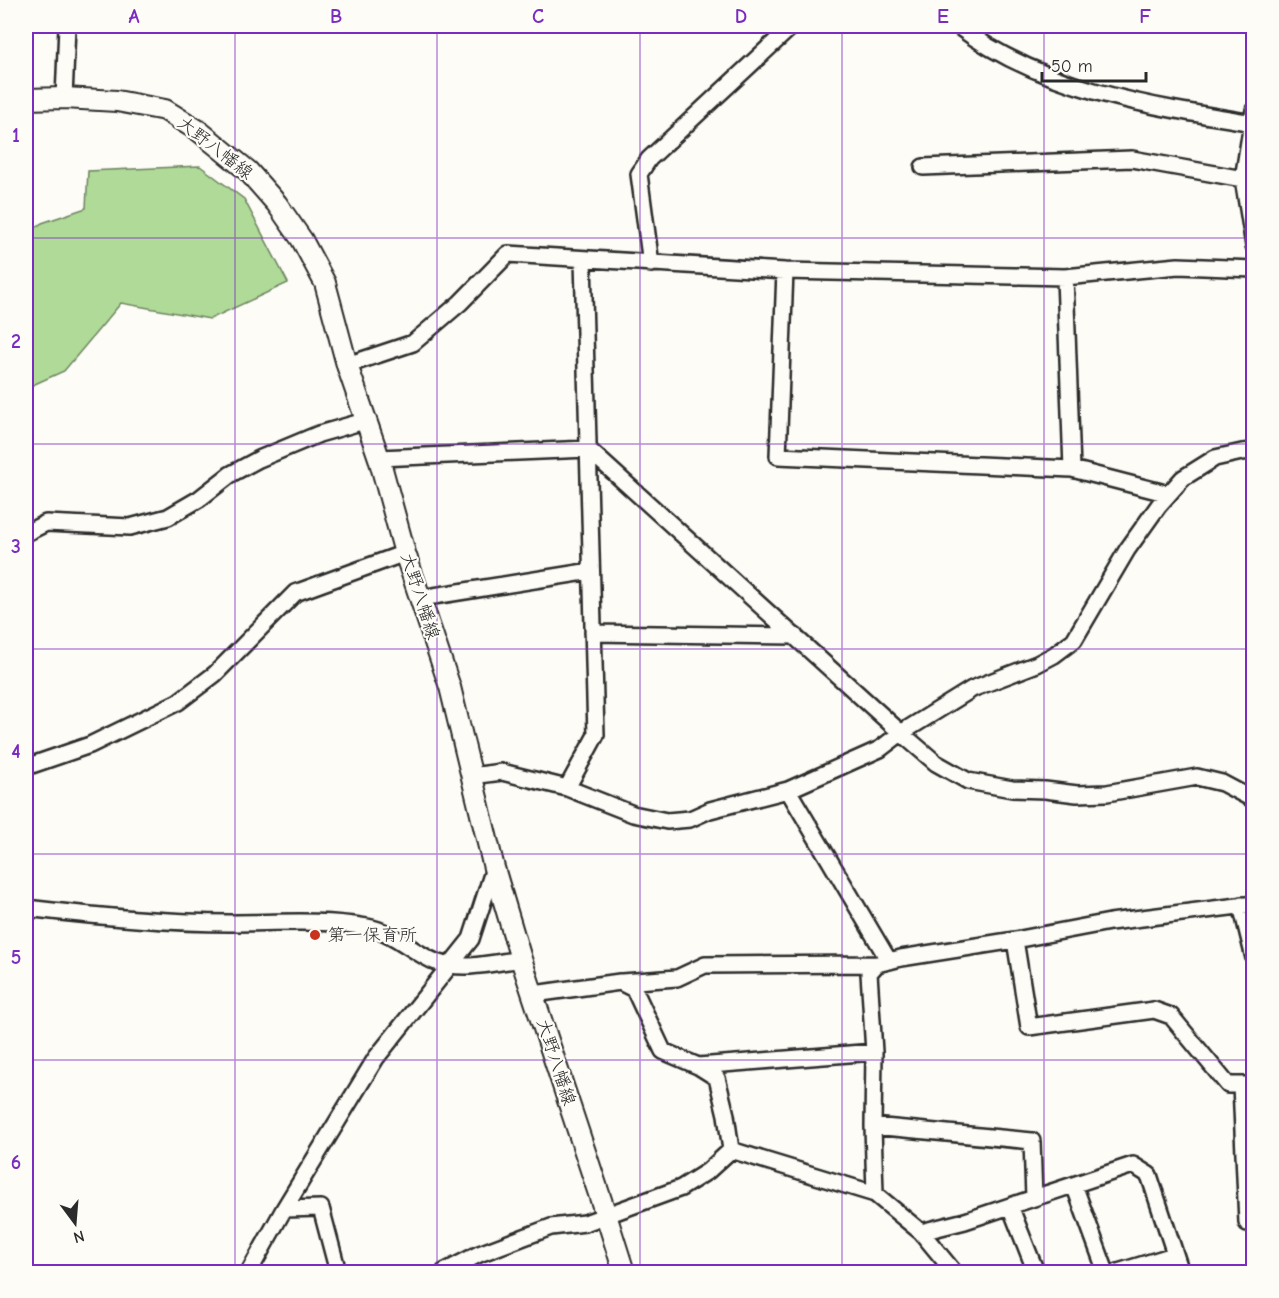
<svg xmlns="http://www.w3.org/2000/svg" width="1279" height="1298" font-family="'Comic Neue','Klee One',sans-serif">
<style>
.green{fill:#afda97;stroke:#6d8261;stroke-width:1.5}
.lines{fill:none;stroke-linecap:round;stroke-linejoin:round}
.minor-casing{stroke:#2b2b2b;stroke-width:20}
.major-casing{stroke:#2b2b2b;stroke-width:24}
.minor{stroke:#fdfcf7;stroke-width:15}
.major{stroke:#fdfcf7;stroke-width:20}
.grid{fill:none;stroke:#7b2cbf;stroke-width:1.5;stroke-opacity:0.55}
.poi-dot{fill:#c8321e;stroke:#fdfcf7;stroke-width:2}
.labels{text-anchor:middle;dominant-baseline:central;stroke-width:4.5;stroke-linejoin:round;paint-order:stroke}
.street-label{font-size:18px;fill:#2b2b2b;stroke:#fdfcf7}
.poi-label{font-size:18px;fill:#2b2b2b;stroke:#fdfcf7;text-anchor:start}
.neatline{fill:none;stroke:#7b2cbf;stroke-width:2}
.grid-label{font-size:20px;text-anchor:middle;font-weight:bold;fill:#7b2cbf}
</style>
<rect width="100%" height="100%" fill="#fdfcf7"/>
<filter id="ink" filterUnits="userSpaceOnUse"><feTurbulence type="fractalNoise" baseFrequency=".0167" numOctaves="2"/><feDisplacementMap in="SourceGraphic" scale="12" xChannelSelector="R" yChannelSelector="G"/><feConvolveMatrix kernelMatrix="1 2 1 2 8 2 1 2 1" color-interpolation-filters="sRGB"/></filter>
<g filter="url(#ink)">
<!-- green -->
<path class="green" d="M 200,166 L 244,199 L 288,283 L 210,319 L 121,303 L 64,371 L 26,388 L 26,234 L 42,223 L 86,208 L 88,171 Z"/>
<g class="lines">
<defs>
<path id="minor" d="M 958,26 C 1042,90 1152,107 1254,123
M 64,98 L 67,26
M 1254,110 L 1243,179 L 1254,246
M 923,167 L 1132,159 L 1243,179
M 651,264 L 639,174 L 649,159 L 792,26
M 785,271 L 778,456 L 1072,469 L 1169,494
M 1065,277 L 1072,469
M 347,365 L 413,343 L 460,303 L 508,254 L 785,271 L 1065,277 L 1178,266 L 1254,269
M 379,458 L 588,449 L 901,733 L 936,763 L 968,781 L 1012,789 L 1045,790 L 1077,794 L 1107,793 L 1197,777 L 1222,783 L 1254,800
M 26,533 L 46,523 L 130,527 L 168,517 L 199,499 L 231,474 L 259,459 L 319,434 L 368,420
M 421,598 L 591,571
M 593,633 L 795,636
M 26,767 L 90,745 L 178,702 L 215,674 L 295,593 L 405,553
M 471,776 L 502,772 L 567,788 L 633,814 L 667,821 L 690,819 L 710,810 L 788,790 L 880,749 L 901,733 L 972,689 L 1037,664 L 1054,655 L 1074,640 L 1127,550 L 1159,505 L 1183,478 L 1215,458 L 1242,452 L 1254,451
M 567,788 L 596,735 L 583,260
M 788,790 L 889,961
M 1241,905 L 1254,958
M 26,908 C 93,916 162,923 230,923 C 276,923 321,919 367,927 C 393,931 413,953 436,962 C 463,971 493,963 521,959
M 1015,940 L 1029,1027 L 1154,1010 L 1171,1016 L 1228,1085 L 1254,1085
M 622,982 L 677,978 L 705,965 L 877,964
M 534,994 L 620,982 L 634,989 L 663,1051 L 698,1066 L 717,1078 L 726,1115 L 731,1150
M 698,1066 L 874,1052
M 1241,1085 L 1247,1223
M 873,1126 L 1032,1141 L 1034,1198
M 731,1150 L 875,1194 L 921,1232 L 954,1272
M 1074,1185 L 1106,1272
M 875,1194 L 873,1126 L 874,1052 L 869,973 L 877,964 L 901,958 L 1015,940 L 1110,922 L 1254,904
M 1010,1206 L 1036,1272
M 284,1209 L 321,1208 L 338,1272
M 921,1232 L 965,1221 L 1133,1165 L 1149,1175 L 1181,1272
M 249,1272 L 284,1209 L 376,1058 L 471,939 L 494,868
M 444,1272 L 479,1254 L 551,1227 L 585,1223 L 681,1188 L 708,1171 L 731,1150
M 1118,1272 L 1174,1255"/>
<path id="major" d="M 26,99 L 64,98 L 117,101 L 165,110 L 199,131 L 248,171 L 277,204 L 302,240 L 325,283 L 347,365 L 379,458 L 405,553 L 450,687 L 494,868 L 521,959 L 606,1215 L 624,1272"/>
</defs>
<!-- minor casing -->
<use href="#minor" class="minor-casing"/>
<!-- major casing -->
<use href="#major" class="major-casing"/>
<!-- minor -->
<use href="#minor" class="minor"/>
<!-- major -->
<use href="#major" class="major"/>
</g>
</g>
<!-- grid -->
<path class="grid" d="M 235,26 L 235,1272M 437,26 L 437,1272M 640,26 L 640,1272M 842,26 L 842,1272M 1044,26 L 1044,1272M 26,238 L 1254,238M 26,444 L 1254,444M 26,649 L 1254,649M 26,854 L 1254,854M 26,1060 L 1254,1060"/>
<!-- markers -->
<circle class="poi-dot" cx="315" cy="935" r="6"/>
<g class="labels">
<!-- street labels -->
<g class="street-label">
<text transform="translate(215 148) rotate(38)">大野八幡線</text>
<text transform="translate(420 596) rotate(72)">大野八幡線</text>
<text transform="translate(556 1062) rotate(72)">大野八幡線</text>
</g>
<!-- poi labels -->
<g class="poi-label">
<text x="327" y="935">第一保育所</text>
</g>
</g>
<!-- margin -->
<rect width="1279" height="1298" fill="none" stroke="#fdfcf7" stroke-width="66"/>
<!-- north arrow -->
<g transform="translate(75 1223) rotate(164)" stroke="#fdfcf7" stroke-width="4.5" paint-order="stroke">
<path d="M0-4.5L10 22L0 15L-10 22Z" fill="#2b2b2b"/>
<text y="-9" font-size="16" font-weight="bold" text-anchor="middle" fill="#2b2b2b">N</text>
</g>
<!-- scale -->
<path d="M1042 72v9h104v-9" fill="none" stroke="#2b2b2b" stroke-width="3"/>
<text x="1051" y="72" font-size="18" fill="#2b2b2b" stroke="#fdfcf7" stroke-width="4.5" paint-order="stroke">50 m</text>
<rect x="33" y="33" width="1213" height="1232" class="neatline"/>
<g class="grid-label">
<text x="134" y="23">A</text>
<text x="336" y="23">B</text>
<text x="538" y="23">C</text>
<text x="741" y="23">D</text>
<text x="943" y="23">E</text>
<text x="1145" y="23">F</text>
<text x="16" y="142">1</text>
<text x="16" y="348">2</text>
<text x="16" y="553">3</text>
<text x="16" y="758">4</text>
<text x="16" y="964">5</text>
<text x="16" y="1169">6</text>
</g>
</svg>
